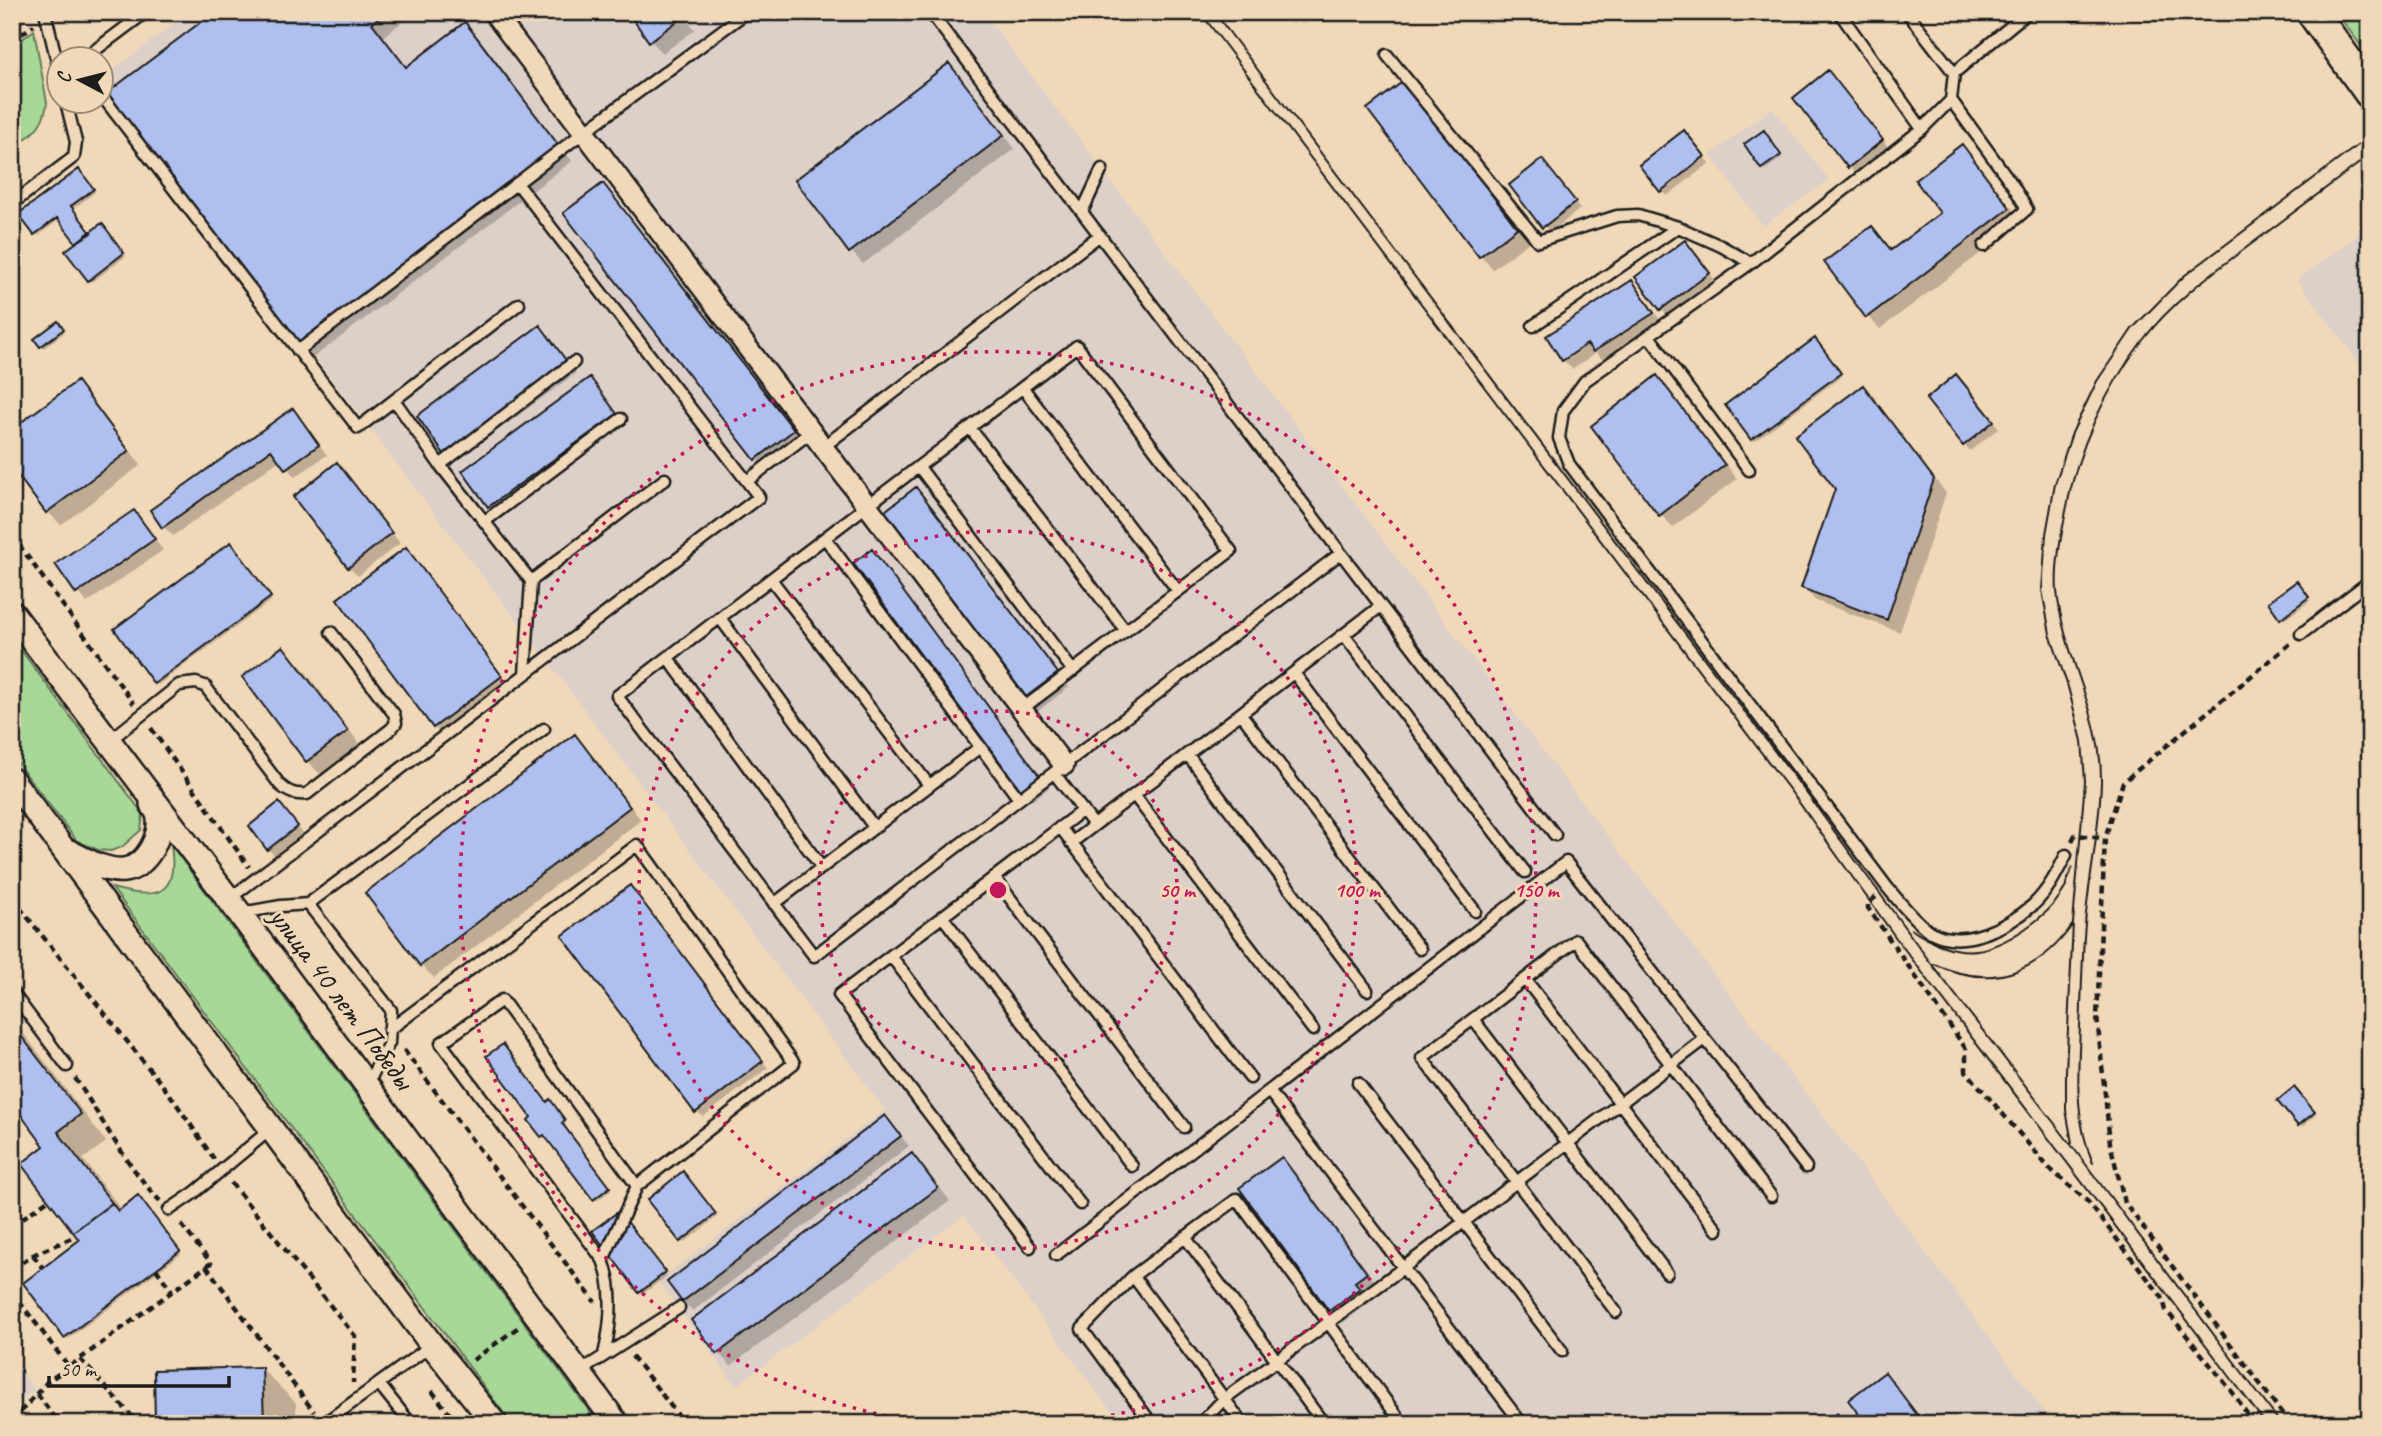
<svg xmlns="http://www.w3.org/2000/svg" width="2382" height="1436" font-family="Caveat,sans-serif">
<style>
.built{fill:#ddd0c9}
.green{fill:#a8d898;stroke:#627a5a;stroke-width:2}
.shadow{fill:#0003}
.building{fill:#afbfef;stroke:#1c1c1c;stroke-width:2}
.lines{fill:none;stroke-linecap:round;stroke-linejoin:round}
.service-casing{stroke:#1c1c1c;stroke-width:15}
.minor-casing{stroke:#1c1c1c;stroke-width:24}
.tertiary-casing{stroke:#1c1c1c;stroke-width:28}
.primary-casing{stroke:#1c1c1c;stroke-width:35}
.path{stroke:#1c1c1c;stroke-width:4.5;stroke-dasharray:7 5;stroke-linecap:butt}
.service{stroke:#f1d8b9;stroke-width:10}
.minor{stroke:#f1d8b9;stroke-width:19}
.tertiary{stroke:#f1d8b9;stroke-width:23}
.primary{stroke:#f1d8b9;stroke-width:30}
.tram{stroke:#1c1c1c;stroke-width:2}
.ring{fill:none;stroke:#c2185b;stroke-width:3.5;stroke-dasharray:3.5 7}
.labels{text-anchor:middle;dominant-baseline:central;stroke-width:6;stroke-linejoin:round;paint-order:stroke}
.street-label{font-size:30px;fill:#1c1c1c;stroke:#f1d8b9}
.centre{fill:#c2185b;stroke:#f1d8b9;stroke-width:3.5}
.ring-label{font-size:21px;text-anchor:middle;font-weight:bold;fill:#c2185b;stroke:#f1d8b9;stroke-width:6;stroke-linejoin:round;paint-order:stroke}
</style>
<rect width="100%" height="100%" fill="#f1d8b9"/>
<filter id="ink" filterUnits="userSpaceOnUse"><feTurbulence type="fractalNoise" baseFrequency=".0143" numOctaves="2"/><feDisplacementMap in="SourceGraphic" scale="14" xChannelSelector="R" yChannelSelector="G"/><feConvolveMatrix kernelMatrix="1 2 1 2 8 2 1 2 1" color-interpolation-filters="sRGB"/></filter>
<g filter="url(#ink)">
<!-- built -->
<path class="built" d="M 188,12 L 983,12 L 1580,800 L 1834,1130 L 2054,1424 L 1121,1424 L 964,1215 L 736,1386 L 658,1281 L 885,1110 L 556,672 L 102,79 Z
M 1772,108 L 1829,180 L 1763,226 L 1710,155 Z
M 2370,226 L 2370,377 L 2297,280 Z
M 12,1358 L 35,1390 L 12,1407 Z"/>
<!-- green -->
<path class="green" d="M 2336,12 L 2370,12 L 2370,58 Z
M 34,30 L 47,103 C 44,127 30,136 12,149 L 12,47 Z
M 12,638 L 143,814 L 141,830 L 122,847 L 111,851 L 98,850 L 77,841 L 12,756 Z
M 171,845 L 599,1424 L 512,1424 L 112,888 C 156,900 179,897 171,845 Z"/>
<!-- shadow -->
<path class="shadow" d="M 217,12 L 415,12 L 383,37 L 407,68 L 465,24 L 478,37 L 572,161 L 313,358 L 300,345 Z
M 630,12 L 681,12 L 695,30 L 663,53 L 651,41 Z
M 949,65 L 962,78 L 1015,149 L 863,264 L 851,251 Z
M 1834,79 L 1888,147 L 1855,173 L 1849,167 Z
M 1418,95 L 1529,242 L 1493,269 L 1481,256 L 1369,109 Z
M 1766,135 L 1782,158 L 1765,170 L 1762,168 Z
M 1690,138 L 1710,163 L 1667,196 L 1661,190 Z
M 1962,146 L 1975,159 L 2022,222 L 1880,329 L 1867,316 L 1872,229 L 1892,251 L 1942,214 Z
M 1548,168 L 1580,209 L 1550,233 L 1512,186 Z
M 81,173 L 95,192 L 72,210 L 91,234 L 104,228 L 126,256 L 92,282 L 68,252 L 78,244 L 60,219 L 38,236 L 21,214 Z
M 602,185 L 615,198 L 805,443 L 769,472 L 756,459 Z
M 1691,248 L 1714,279 L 1667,315 L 1661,309 Z
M 1632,282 L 1641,292 L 1662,323 L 1604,361 L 1596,353 L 1572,369 L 1563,360 Z
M 58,323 L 65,332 L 44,348 L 36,339 Z
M 540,328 L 576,373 L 455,462 L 446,453 Z
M 1817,343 L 1842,376 L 1755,441 L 1752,439 Z
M 1657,378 L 1670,390 L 1737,479 L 1673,527 L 1661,515 Z
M 590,380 L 625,424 L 499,515 L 489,506 Z
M 1962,382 L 1999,428 L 1970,451 L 1964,445 Z
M 77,383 L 90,396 L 141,465 L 61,525 L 48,512 L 12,465 Z
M 1863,387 L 1875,400 L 1946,493 L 1900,632 L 1816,601 L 1803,588 L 1837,489 Z
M 293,411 L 327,455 L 295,477 L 280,460 L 173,536 L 163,526 Z
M 337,465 L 400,543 L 358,576 L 349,567 Z
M 916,490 L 928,502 L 1069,687 L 1037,712 L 1024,699 Z
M 134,512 L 163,550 L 87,603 L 58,565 Z
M 233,547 L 272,600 L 158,685 L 156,683 Z
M 406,549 L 418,562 L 513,690 L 447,740 L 434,727 Z
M 871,551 L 881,561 L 1049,788 L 1033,800 L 1023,791 Z
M 2299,585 L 2310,601 L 2284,620 L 2281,618 Z
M 283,648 L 302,667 L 365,751 L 326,780 L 307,761 L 245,678 Z
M 575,736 L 587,749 L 641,820 L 434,978 L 421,965 Z
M 285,811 L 303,833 L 274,855 L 268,849 Z
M 636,893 L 768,1068 L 703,1117 L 697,1111 Z
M 12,1018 L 106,1142 L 83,1159 L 122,1210 L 141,1200 L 181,1254 L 68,1339 L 25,1283 L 81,1241 L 47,1146 L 12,1101 Z
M 2294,1089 L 2316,1115 L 2302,1127 L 2280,1101 Z
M 547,1104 L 552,1104 L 566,1124 L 563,1126 L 611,1190 L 597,1201 L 548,1136 L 545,1139 L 542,1136 L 533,1117 Z
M 885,1117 L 909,1146 L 693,1311 L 683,1301 L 669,1282 Z
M 912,1155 L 925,1168 L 950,1201 L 731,1366 L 718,1353 Z
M 1282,1159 L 1295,1172 L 1379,1287 L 1366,1296 L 1371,1302 L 1343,1323 L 1330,1310 Z
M 685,1176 L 717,1217 L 684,1243 L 649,1200 Z
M 621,1215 L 667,1276 L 643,1294 L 640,1291 Z
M 262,1369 L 296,1403 L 296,1424 L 157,1424 Z"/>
<!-- building -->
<path class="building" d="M 214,12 L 386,12 L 372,23 L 406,67 L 465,22 L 560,147 L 299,346 L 107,93 Z
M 628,12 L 680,12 L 683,17 L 649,42 Z
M 949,63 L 1004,135 L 849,253 L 795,180 Z
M 1828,70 L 1883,140 L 1848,168 L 1793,98 Z
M 1405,80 L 1517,228 L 1479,257 L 1367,109 Z
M 1684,130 L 1705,156 L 1660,192 L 1639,165 Z
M 1764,130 L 1781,155 L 1761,169 L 1744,144 Z
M 1962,144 L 2010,208 L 1866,318 L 1824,262 L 1872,226 L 1891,250 L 1940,213 L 1915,180 Z
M 1542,159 L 1576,202 L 1542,228 L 1509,185 Z
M 79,169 L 94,189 L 71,206 L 91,233 L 76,243 L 57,218 L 34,235 L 18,214 Z
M 603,183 L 794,430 L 755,460 L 563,213 Z
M 102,223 L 124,253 L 88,281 L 65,251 Z
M 1685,240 L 1710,273 L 1660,310 L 1635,277 Z
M 1632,280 L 1654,313 L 1593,352 L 1587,344 L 1562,361 L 1546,336 Z
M 58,321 L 64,329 L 40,347 L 34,339 Z
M 540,325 L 568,363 L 444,454 L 417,416 Z
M 1815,338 L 1841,373 L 1751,440 L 1725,405 Z
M 1956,374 L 1994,421 L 1963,446 L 1926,399 Z
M 1657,375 L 1725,465 L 1659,516 L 1591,426 Z
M 590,377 L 617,414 L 488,507 L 462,471 Z
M 77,381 L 129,451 L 46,513 L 12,468 L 12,429 Z
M 1863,385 L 1934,479 L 1887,620 L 1801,588 L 1835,489 L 1795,436 Z
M 293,408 L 319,445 L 285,469 L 271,450 L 162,528 L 150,510 Z
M 337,462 L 392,533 L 348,568 L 293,497 Z
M 916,487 L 1058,673 L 1022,700 L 881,514 Z
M 134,510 L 155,539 L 76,594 L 55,564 Z
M 231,542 L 271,597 L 154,684 L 114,629 Z
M 406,547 L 502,676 L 433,728 L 337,599 Z
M 872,549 L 1041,778 L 1022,792 L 853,563 Z
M 2297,581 L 2309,597 L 2280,619 L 2268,602 Z
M 283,646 L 348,731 L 306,762 L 242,677 Z
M 575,734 L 630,807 L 420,966 L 365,893 Z
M 279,802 L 298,826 L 267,850 L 249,826 Z
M 630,885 L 763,1061 L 695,1113 L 562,936 Z
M 12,1024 L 81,1114 L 58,1132 L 112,1203 L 73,1232 L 21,1164 L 44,1146 L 12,1103 Z
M 503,1044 L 547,1102 L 550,1099 L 565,1120 L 562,1123 L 610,1187 L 593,1200 L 544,1135 L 541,1137 L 528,1120 L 531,1117 L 486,1056 Z
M 2294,1087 L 2315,1112 L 2298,1126 L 2277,1101 Z
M 885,1115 L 901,1136 L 682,1302 L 667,1282 Z
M 912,1153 L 938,1188 L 717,1354 L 691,1320 Z
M 1282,1157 L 1367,1273 L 1355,1282 L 1360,1288 L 1329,1311 L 1239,1188 Z
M 683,1171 L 716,1214 L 680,1242 L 647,1200 Z
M 138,1195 L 180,1251 L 64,1338 L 23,1283 L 79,1240 L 73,1232 L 112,1203 L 118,1211 Z
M 619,1211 L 666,1272 L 639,1293 L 592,1231 Z
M 262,1367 L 264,1422 L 155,1424 L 154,1370 Z
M 1885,1372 L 1924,1424 L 1866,1424 L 1848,1400 Z
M 1837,1413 L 1845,1424 L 1823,1424 Z"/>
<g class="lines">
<defs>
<path id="service" d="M 45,12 L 60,74
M 930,12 L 1555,835
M 1839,12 L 1922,129 L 1951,100 L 1954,73
M 1907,12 L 1954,73 L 2028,12
M 2072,12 L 2074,15
M 1387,55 L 1538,241 L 1617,216 L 1638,215 L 1678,227
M 87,60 L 86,57 L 146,12
M 102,96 L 358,428 L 519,304
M 1951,100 L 2012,184 L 2027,209 L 1984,246
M 1922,129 L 1751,263 L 1585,381 L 1563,411 L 1559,438 L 1569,464 L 1887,887 C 1896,898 1921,928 1933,933 C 1965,949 2009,926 2033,905 C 2048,891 2057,873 2066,855
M 12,204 L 74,157 L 76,142 L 66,102
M 1082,212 L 1102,169
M 1533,326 L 1678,227 L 1721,246 L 1751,263
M 1649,336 L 1749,470
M 298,351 L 584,132 L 747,12
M 1023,388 L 1178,591
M 395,401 L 440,465 L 531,581 L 525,674
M 970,428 L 1126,631
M 823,447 L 1100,235
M 440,465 L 574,362
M 919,467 L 1073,671
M 747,481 L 811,432
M 485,521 L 621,419
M 825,538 L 1019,799
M 771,579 L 929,785
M 531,581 L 665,479
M 720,618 L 874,827
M 2301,634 L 2370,581
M 1344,635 L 1525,872
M 668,658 L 822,868
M 1294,673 L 1475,911
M 1022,709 L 1231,551 L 1077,346 L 617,696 L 814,956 L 1341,553
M 1241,714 L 1420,949
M 109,741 L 179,685 L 196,683 L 205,686 L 280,785 C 289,793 295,795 307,794 L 391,729 L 396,723 L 394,714 L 331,632
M 1187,754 L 1367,990
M 1054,773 L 1094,825
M 1134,795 L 1313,1030
M 1060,827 L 1250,1078
M 1071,843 L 1381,606
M 994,877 L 1184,1127
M 229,899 L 759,497 L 517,183
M 308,904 L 544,729
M 774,904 L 980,747
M 241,913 L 281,906 L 308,904 L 391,1010 L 389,1043 L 367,1085
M 942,916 L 1132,1166
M 891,956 L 1080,1204
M 1525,979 L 1717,1230
M 12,992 L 67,1066
M 1473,1019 L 1667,1273
M 389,1030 L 637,845 L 794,1063 L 637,1186
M 1358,1083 L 1562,1351
M 1269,1091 L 1522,1424
M 169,1210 L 194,1193 L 272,1128
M 1185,1237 L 1324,1424
M 1030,1247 L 839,995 L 1083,810
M 1056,1255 L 1566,862 L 1806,1167
M 603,1260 L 637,1186 L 502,1000 L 441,1043 L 603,1260 C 615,1290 611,1325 604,1355
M 1133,1276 L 1243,1424
M 1616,1312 L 1422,1058 L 1576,940 L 1771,1196
M 579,1372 L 679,1308
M 379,1384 L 411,1424
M 323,1424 L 432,1345
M 1152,1424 L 1082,1329 L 1133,1276 L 1237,1199 L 1403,1424
M 1200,1424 L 1224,1399 L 1403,1268 L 1705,1039"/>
<path id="minor" d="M 493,12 L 1064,765"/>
<path id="tertiary" d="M 12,613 L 240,914 L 617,1424
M 12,780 L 432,1345 L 495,1424
M 67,851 C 85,859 104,872 124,870 C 146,868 164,834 158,814 C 157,810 154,808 152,804"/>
<path id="primary" d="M 2312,12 L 2370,93"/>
</defs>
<!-- service casing -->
<use href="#service" class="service-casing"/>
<!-- minor casing -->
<use href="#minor" class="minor-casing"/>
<!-- tertiary casing -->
<use href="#tertiary" class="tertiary-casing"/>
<!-- primary casing -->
<use href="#primary" class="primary-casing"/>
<!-- path -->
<path class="path" d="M 12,41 L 34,25
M 12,535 L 134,704
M 2290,644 L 2123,782 L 2105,838 L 2097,1017 L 2110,1143 L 2125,1203 L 2290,1424
M 151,728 L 249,867
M 2072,841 L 2075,835 L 2104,838
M 1876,897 L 1868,903 L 1868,908 L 1966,1049 L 1966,1071 L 2049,1168 L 2088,1202 L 2162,1297 L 2166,1310 L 2233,1393 L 2254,1424
M 12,898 L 171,1096 L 214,1159
M 404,1050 L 595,1302
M 75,1078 C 103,1120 125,1164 160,1201
M 12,1108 L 15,1107
M 231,1183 L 355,1336 L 353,1383
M 12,1226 L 48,1200
M 33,1255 L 43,1268
M 206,1266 L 314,1412
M 12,1269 L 33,1255 L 76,1236
M 156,1269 L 172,1291
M 12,1292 L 69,1367 L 211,1263 L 180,1223
M 632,1356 L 685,1424
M 80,1359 L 139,1424
M 473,1360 L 520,1326
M 432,1391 L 457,1424
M 37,1394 L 60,1424
M 12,1421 L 48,1381 L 69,1367"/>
<!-- service -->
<use href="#service" class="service"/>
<!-- minor -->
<use href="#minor" class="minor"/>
<!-- tertiary -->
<use href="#tertiary" class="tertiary"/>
<!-- primary -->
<use href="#primary" class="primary"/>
<!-- tram -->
<path class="tram" d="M 1200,12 L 1798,801 L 1896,938 L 2266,1424
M 1214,12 L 1807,794 L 1930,962 L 2072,1146 L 2281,1424
M 1911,929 C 1929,942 1954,953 1977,950 C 2006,946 2047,917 2062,893 C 2067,886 2069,875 2072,867
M 1934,964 C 1991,990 2038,974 2073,924
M 2072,1143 L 2066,1110 L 2066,1071 L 2073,923 L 2085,781 L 2082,741 L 2068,687 L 2050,634 L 2042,590 L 2046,534 L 2055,484 L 2072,433 L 2097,381 L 2132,329 L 2184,276 L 2370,136
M 2093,1163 C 2074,1119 2078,1074 2080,1027 C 2082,993 2082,958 2085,924 C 2089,876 2100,828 2101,781 C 2102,713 2063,656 2057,591 C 2055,566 2061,536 2066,511 C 2077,450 2105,390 2143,340 C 2172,302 2212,273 2250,245 C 2290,215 2330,185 2370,155"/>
</g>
</g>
<!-- distance rings -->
<g class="ring">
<circle cx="998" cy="890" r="179"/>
<circle cx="998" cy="890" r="359"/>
<path d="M928 1423A538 538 0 1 1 1068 1423"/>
</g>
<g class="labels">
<!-- street labels -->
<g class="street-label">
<text transform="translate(342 998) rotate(53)">улица 40 лет Победы</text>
</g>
</g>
<circle cx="998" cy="890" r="10" class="centre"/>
<g class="ring-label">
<text x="1177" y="897">50 m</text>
<text x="1357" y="897">100 m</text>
<text x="1536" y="897">150 m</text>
</g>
<!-- margin -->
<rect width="2382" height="1436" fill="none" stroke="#f1d8b9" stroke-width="42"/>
<rect x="21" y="21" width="2340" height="1394" fill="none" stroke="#1c1c1c" stroke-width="2.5" filter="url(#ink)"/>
<!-- north arrow -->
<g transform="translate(80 80) rotate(277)"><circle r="33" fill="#f1d8b9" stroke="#9c8d7a" stroke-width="2"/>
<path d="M0-5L12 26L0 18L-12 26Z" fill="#1c1c1c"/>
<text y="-10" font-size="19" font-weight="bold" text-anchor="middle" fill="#1c1c1c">С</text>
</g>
<!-- scale -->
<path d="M49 1376v10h180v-10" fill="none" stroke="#1c1c1c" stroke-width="3.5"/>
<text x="60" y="1376" font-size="21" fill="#1c1c1c" stroke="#f1d8b9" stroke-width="5" paint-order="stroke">50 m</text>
</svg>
